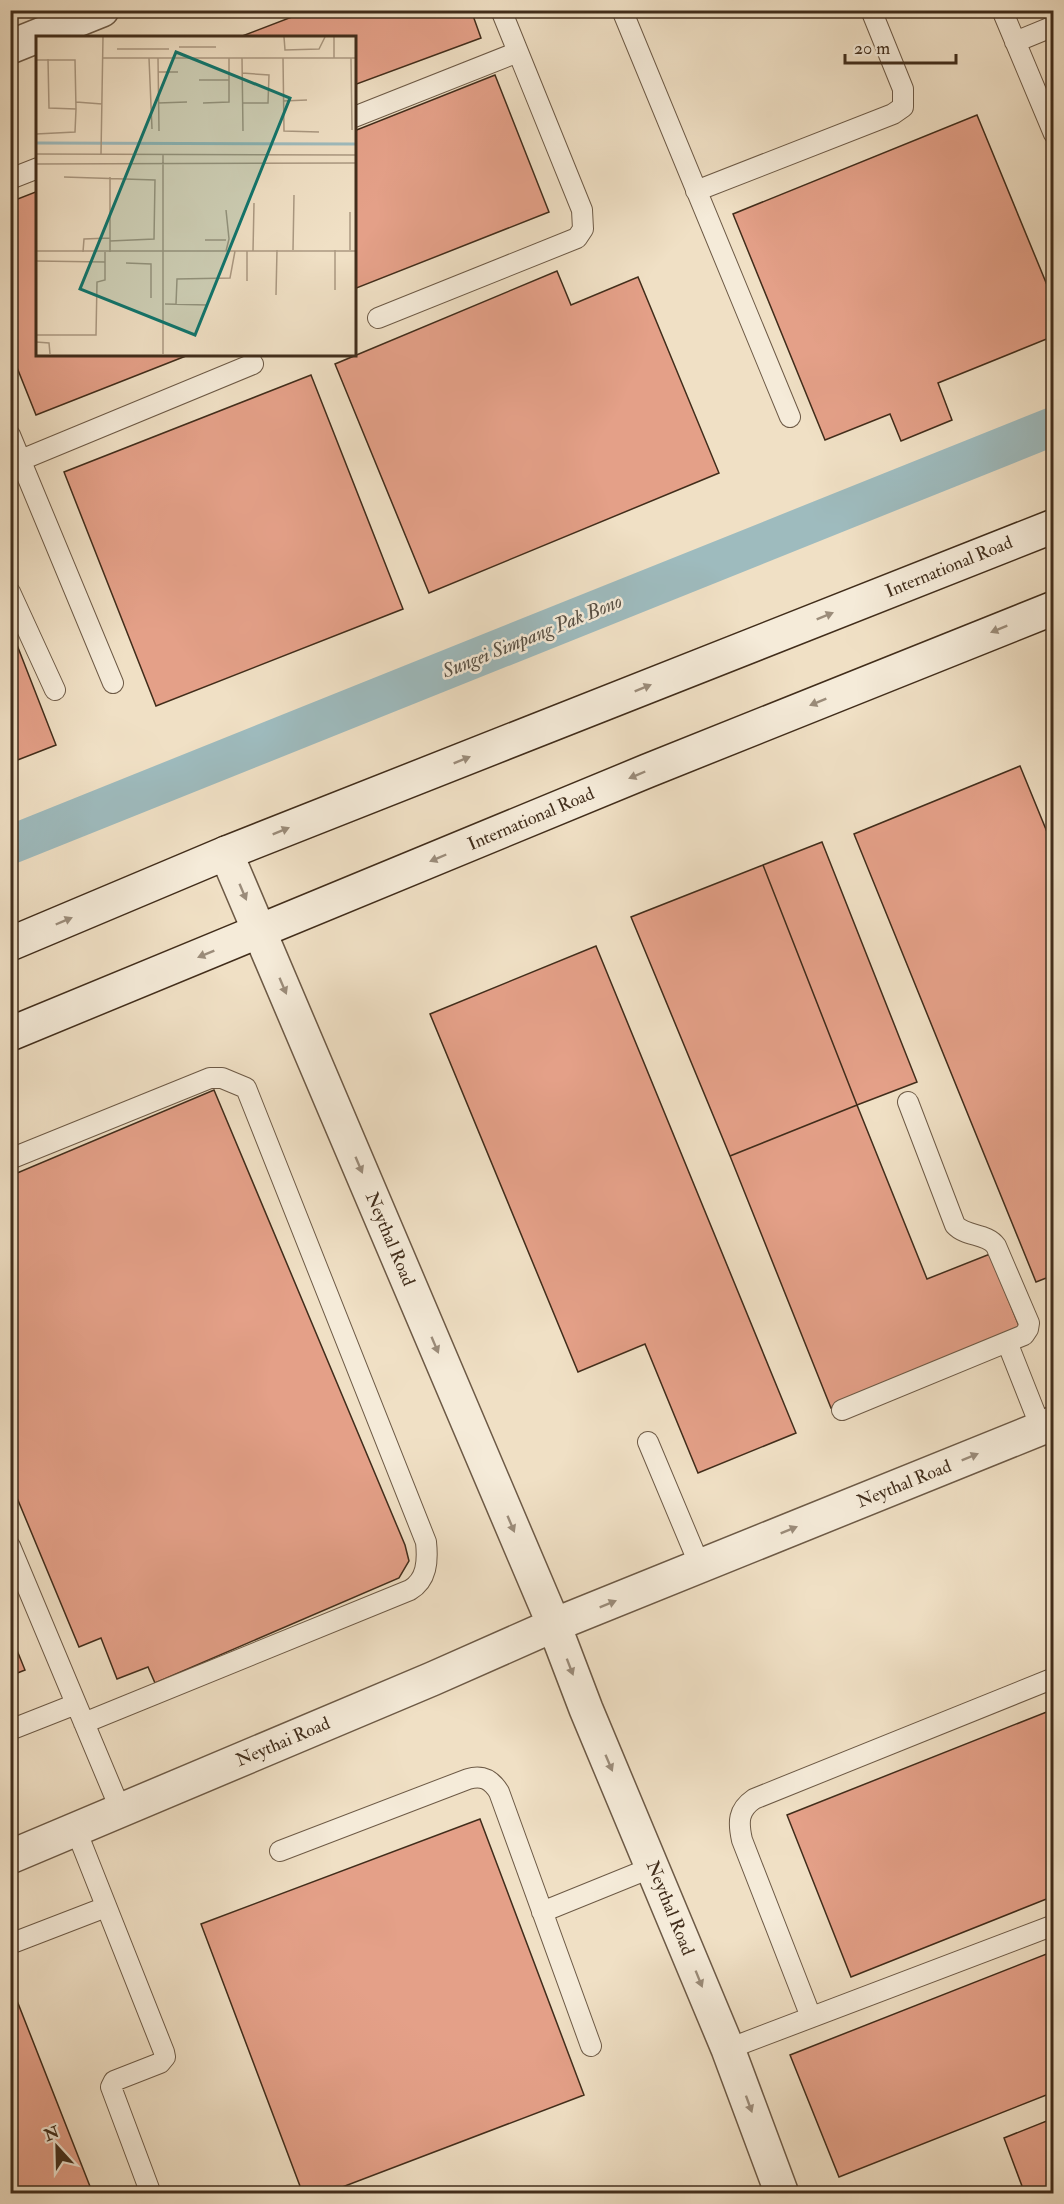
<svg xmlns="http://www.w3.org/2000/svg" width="1064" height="2204" font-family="'IM FELL Double Pica',serif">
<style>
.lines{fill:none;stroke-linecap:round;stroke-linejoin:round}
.canal{stroke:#9ebbbe;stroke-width:39}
.building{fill:#e4a088;stroke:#412d1b;stroke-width:1.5}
.lane-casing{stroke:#6d5a46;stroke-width:22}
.street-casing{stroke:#6d5a46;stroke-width:36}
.secondary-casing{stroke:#412d1b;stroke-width:36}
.lane{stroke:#f5ebd9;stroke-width:20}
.street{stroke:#f5ebd9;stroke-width:33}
.secondary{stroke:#f5ebd9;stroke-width:33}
.oneway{fill:#9b8c7a}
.labels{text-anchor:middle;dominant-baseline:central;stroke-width:5;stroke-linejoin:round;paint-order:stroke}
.street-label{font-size:18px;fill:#412d1b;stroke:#f5ebd9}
.water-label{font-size:20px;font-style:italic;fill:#585044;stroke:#f5ebd9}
.inset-river{fill:none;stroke:#9ebbbe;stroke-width:3}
.inset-road{fill:none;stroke:#aa9881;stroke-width:1.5}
.view{fill:#0f766e;fill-opacity:0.15;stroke:#0f766e;stroke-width:3}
.inset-edge{fill:none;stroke:#412d1b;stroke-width:3}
</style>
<rect width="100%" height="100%" fill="#f0e0c5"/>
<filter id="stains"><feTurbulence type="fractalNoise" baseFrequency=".00333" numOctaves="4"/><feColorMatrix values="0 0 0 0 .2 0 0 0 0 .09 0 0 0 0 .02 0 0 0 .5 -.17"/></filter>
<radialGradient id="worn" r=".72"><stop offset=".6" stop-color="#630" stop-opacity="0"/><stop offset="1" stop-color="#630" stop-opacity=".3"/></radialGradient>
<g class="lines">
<!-- canal -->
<path class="canal" d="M 10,845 L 1054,426"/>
</g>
<!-- building -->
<path class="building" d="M 310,10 L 471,10 L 481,38 L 354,85 L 354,38 L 237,38 Z
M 495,75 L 549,212 L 354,289 L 354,131 Z
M 977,115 L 1054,302 L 1054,336 L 938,383 L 952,420 L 901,441 L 890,414 L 825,440 L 733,214 Z
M 38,191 L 38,354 L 191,354 L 36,415 L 10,350 L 10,202 Z
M 557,271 L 571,305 L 638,277 L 719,473 L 429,593 L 335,364 Z
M 311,375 L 403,609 L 156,706 L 64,472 Z
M 10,627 L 56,745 L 10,763 Z
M 1020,766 L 1054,849 L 1054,1275 L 1036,1282 L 854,834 Z
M 822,842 L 917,1082 L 857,1105 L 763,865 Z
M 763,865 L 857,1105 L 730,1156 L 631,917 Z
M 596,946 L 796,1433 L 698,1473 L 645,1344 L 578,1372 L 430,1014 Z
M 214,1090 L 405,1545 L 409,1561 L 399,1578 L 155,1683 L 148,1667 L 117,1679 L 101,1638 L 79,1647 L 10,1481 L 10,1176 Z
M 857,1105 L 927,1279 L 990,1254 L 1021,1331 L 831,1408 L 730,1156 Z
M 10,1633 L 25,1670 L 10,1676 Z
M 1054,1709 L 1054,1896 L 851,1977 L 787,1815 Z
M 480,1819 L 584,2095 L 324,2194 L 303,2194 L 201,1924 Z
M 1054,1951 L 1054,2092 L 839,2177 L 790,2055 Z
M 10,1988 L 12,1988 L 93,2194 L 10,2194 Z
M 1054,2118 L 1054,2194 L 1025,2194 L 1004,2138 Z"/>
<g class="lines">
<defs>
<path id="lane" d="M 622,10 L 790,417
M 1002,10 L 1054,134
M 1015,42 L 1054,26
M 354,117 L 518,52
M 10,179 L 38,168
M 696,191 L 893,114 L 903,107 L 903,89 L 871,10
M 378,318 L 577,238 L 583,229 L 582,210 L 501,10
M 10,435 L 113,683
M 21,460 L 253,364
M 10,592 L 55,690
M 10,1159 L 210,1078 L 222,1078 L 246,1088 L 426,1542 C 428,1561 427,1580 410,1590 L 84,1723
M 1007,1342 L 1041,1428
M 842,1410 L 1024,1335 L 1028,1329 L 1029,1323 L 996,1246 C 987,1233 966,1237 955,1225 L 908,1102
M 648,1442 L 700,1566
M 10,1546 L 121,1811
M 10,1730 L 76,1704
M 76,1830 L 164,2052 L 165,2057 L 160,2063 L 114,2081 L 111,2087 L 151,2194
M 280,1851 L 468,1779 C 482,1775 491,1779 499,1792 L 591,2046
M 542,1912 L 653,1867
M 10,1944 L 106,1907
M 811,2017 L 742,1840 C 738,1822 738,1810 754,1799 L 1054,1678
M 728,2049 L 1054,1925"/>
<path id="street" d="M 10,47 L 102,10
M 226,853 L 554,1625 L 586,1709 L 728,2049 L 782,2194
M 10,1857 L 432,1679 L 554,1625 L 1054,1423"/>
<path id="secondary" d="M 10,944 L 226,853 L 1054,526
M 10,1034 L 647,771 L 1054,608"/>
</defs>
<!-- lane casing -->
<use href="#lane" class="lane-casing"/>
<!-- street casing -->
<use href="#street" class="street-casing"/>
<!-- secondary casing -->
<use href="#secondary" class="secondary-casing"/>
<!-- lane -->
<use href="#lane" class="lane"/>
<!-- street -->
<use href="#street" class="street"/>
<!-- secondary -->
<use href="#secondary" class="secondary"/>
</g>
<!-- one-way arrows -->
<defs><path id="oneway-solid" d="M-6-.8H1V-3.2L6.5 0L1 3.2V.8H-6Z" transform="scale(1.5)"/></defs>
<g class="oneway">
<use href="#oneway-solid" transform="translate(825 616) rotate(-22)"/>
<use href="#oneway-solid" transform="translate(999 629) rotate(158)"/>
<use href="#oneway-solid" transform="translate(643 688) rotate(-22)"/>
<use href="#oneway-solid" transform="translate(818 702) rotate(158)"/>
<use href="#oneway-solid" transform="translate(462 760) rotate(-22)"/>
<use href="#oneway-solid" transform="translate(637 775) rotate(157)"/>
<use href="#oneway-solid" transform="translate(281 831) rotate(-22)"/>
<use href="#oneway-solid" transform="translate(438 858) rotate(157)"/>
<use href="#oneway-solid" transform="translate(243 892) rotate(67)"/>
<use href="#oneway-solid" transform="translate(64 921) rotate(-23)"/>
<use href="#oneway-solid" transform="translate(206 954) rotate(158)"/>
<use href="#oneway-solid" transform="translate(283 986) rotate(67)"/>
<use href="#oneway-solid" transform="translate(359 1165) rotate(67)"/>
<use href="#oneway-solid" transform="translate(435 1345) rotate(67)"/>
<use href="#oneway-solid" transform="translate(970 1457) rotate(-22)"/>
<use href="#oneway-solid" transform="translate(511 1524) rotate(67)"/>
<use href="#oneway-solid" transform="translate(789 1530) rotate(-22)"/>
<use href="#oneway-solid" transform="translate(608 1604) rotate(-22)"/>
<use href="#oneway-solid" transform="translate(570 1667) rotate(69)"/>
<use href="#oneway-solid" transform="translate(609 1763) rotate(67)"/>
<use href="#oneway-solid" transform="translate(699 1979) rotate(68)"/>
<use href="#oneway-solid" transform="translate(749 2104) rotate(70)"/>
</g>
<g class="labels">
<!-- street labels -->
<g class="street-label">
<text transform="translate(949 567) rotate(-22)">International Road</text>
<text transform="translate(531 819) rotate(-23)">International Road</text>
<text transform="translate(390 1239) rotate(67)">Neythal Road</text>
<text transform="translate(904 1484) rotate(-22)">Neythal Road</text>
<text transform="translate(283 1742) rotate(-23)">Neythai Road</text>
<text transform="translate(670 1908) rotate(68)">Neythal Road</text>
</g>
<!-- water labels -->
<g class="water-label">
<text transform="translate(532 636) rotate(-22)">Sungei Simpang Pak Bono</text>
</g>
</g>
<!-- overview -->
<g transform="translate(36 36)">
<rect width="320" height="320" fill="#f0e0c5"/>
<path class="inset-river" d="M 0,107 L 319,108"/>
<path class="inset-road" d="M 248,1 L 249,14 L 283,13 L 289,1M 143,11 L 180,11M 81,13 L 133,13M 67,22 L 319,22M 113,22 L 116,93M 122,22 L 123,95M 206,22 L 207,95M 247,22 L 248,95 L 283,96M 298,22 L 298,1M 315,22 L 316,94M 12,23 L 13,72 L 40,73M 0,24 L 39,24 L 40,73 L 39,96 L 0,98M 122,36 L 142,36M 206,37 L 233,39 L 232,67 L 207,67M 163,44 L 193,44M 247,65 L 271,64M 40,66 L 66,68M 122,67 L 151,66M 167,67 L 193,66 L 193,22M 0,118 L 319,119M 65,118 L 67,1M 0,128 L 319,127M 28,141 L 119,144 L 118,203 L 74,205M 74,141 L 74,216M 190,174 L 193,203 L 190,215M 169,204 L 190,204M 257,214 L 258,159M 299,214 L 299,254M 314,214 L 314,176M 0,215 L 319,215M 217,215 L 218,167M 47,216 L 48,203 L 74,202M 0,225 L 69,226M 90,227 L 115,228 L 115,262M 211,245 L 211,215M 240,259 L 241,214M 129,268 L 171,269M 140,268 L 141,243 L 194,242 L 199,215M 0,299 L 60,299 L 61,246 L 69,244 L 69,216M 0,306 L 13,307 L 14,318M 127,318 L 127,118"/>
<path class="view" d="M 140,16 L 254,62 L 159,299 L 44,253 Z"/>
<rect width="320" height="320" class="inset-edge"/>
</g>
<!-- margin -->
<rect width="1064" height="2204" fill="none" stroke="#f0e0c5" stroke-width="36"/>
<rect x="12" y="12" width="1040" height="2180" fill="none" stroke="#412d1b" stroke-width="3"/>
<rect x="18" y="18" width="1028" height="2168" fill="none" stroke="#412d1b" stroke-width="1.5"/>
<!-- north arrow -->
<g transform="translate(57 2147) rotate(338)" stroke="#f5ebd9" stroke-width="4.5" paint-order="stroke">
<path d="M0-4.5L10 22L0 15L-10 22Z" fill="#412d1b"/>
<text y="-9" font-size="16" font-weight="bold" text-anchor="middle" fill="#412d1b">N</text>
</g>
<!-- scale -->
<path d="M845 54v9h111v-9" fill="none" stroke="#412d1b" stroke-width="3"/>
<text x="854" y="54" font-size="18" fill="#412d1b" stroke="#f5ebd9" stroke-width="4.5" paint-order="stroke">20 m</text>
<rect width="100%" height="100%" filter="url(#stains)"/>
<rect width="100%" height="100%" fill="url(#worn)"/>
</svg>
